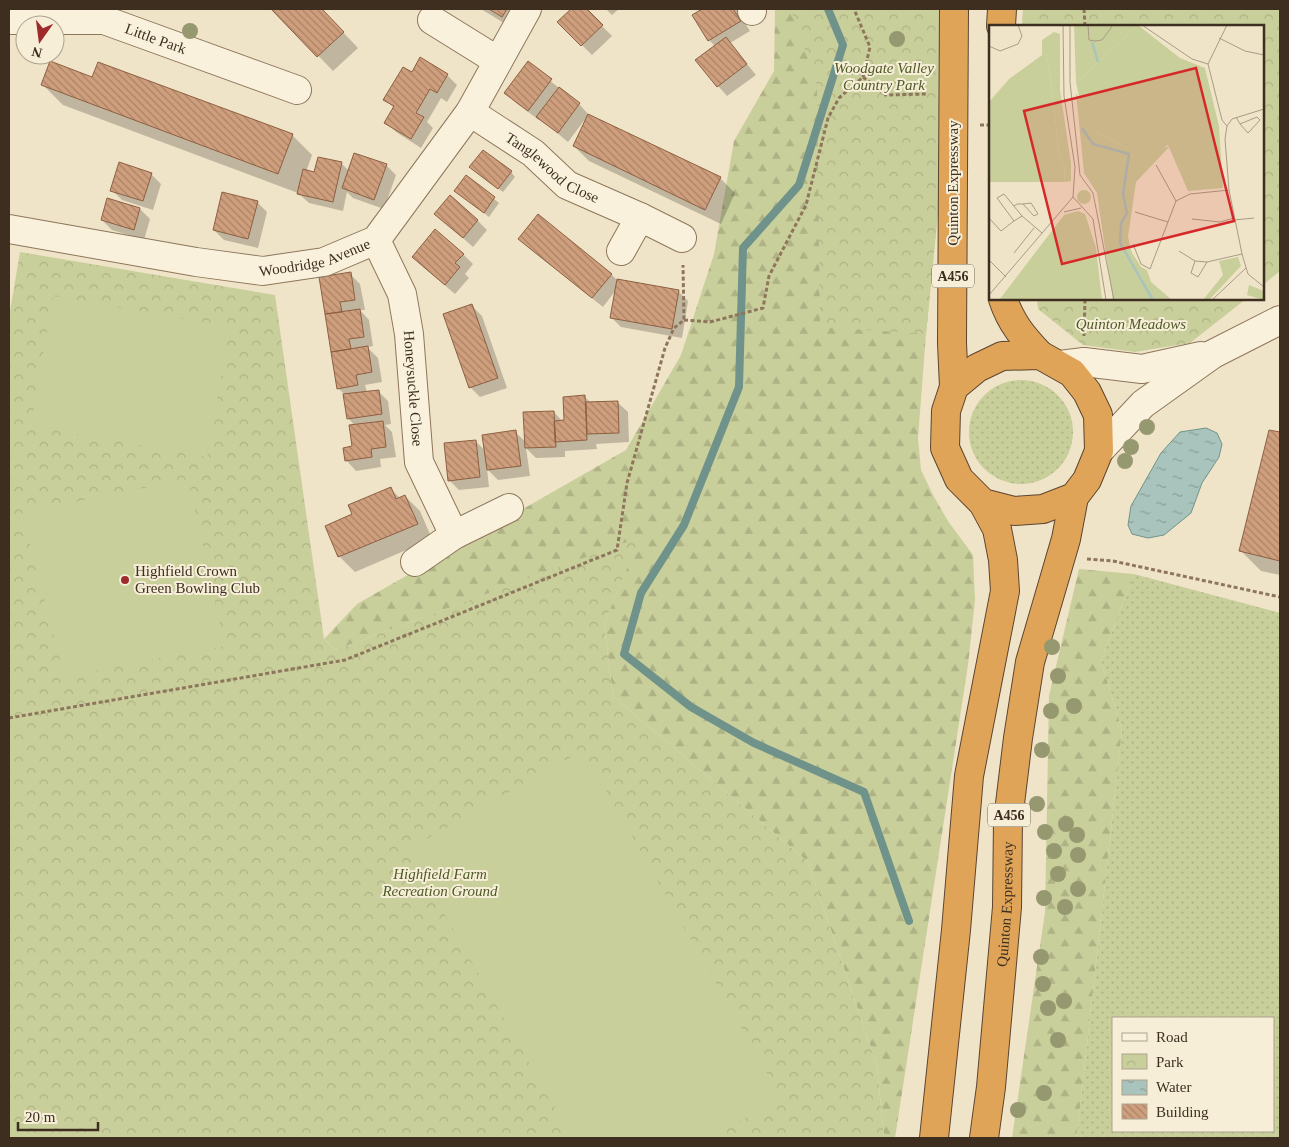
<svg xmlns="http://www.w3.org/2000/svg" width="1289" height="1147" font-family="'Times New Roman',serif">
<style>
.grass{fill:url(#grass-dots);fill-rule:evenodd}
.forest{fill:url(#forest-firs)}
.park{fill:url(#park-crowns)}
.pitch{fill:#c9cf9b}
.water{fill:url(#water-ripples);stroke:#6f938a}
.shadow{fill:#0003}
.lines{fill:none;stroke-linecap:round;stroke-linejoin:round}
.stream{stroke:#6f938a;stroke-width:8}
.building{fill:url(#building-back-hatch);stroke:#8d5f41}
.minor-casing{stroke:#8d765c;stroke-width:30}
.highway-casing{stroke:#5b4430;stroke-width:30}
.path{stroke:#8d765c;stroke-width:3;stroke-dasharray:4 2.5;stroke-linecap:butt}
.minor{stroke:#faf1dc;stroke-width:28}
.highway{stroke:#e0a458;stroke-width:28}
.tree{fill:#96986f}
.poi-dot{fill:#9e2a2b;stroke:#f7eed8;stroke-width:2}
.labels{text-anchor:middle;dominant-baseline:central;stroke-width:4;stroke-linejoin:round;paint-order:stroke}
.shield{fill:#f7eed8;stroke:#756857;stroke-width:1}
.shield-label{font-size:14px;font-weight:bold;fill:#3d2e20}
.street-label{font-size:15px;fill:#3d2e20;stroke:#f7eed8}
.park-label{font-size:15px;font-style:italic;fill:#4d5a26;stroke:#f7eed8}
.poi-label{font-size:15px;fill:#3d2e20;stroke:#f7eed8;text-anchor:start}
.inset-river{fill:none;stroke:#a9c4bc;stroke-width:2.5}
.inset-road{fill:none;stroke:#a89b85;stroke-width:1}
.view{fill:#d62828;fill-opacity:0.15;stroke:#d62828;stroke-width:2.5}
.inset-edge{fill:none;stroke:#3d2e20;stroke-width:2.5}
</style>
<defs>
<pattern id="grass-dots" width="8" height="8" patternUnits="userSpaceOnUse" patternTransform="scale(1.25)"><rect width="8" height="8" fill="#c9cf9b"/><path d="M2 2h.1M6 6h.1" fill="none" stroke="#aeb285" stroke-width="1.8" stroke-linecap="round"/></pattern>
<pattern id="forest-firs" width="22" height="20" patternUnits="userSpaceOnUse" patternTransform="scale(1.25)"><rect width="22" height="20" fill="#c9cf9b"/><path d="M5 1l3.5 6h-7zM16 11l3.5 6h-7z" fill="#aeb285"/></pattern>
<pattern id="park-crowns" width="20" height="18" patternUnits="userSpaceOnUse" patternTransform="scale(1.25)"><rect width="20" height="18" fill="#c9cf9b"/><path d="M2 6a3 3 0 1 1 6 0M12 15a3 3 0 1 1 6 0" fill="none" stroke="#aeb285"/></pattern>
<pattern id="water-ripples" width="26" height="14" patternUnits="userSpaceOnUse" patternTransform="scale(1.25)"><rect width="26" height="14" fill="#a9c4bc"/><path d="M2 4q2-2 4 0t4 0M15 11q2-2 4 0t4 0" fill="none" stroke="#8ba098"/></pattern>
<pattern id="building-back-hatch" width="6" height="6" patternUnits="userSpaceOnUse" patternTransform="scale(1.25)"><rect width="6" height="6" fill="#cf9f7d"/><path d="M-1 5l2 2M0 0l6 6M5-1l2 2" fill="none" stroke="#a98266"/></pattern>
</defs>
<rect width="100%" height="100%" fill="#f0e4c8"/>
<!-- grass -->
<path class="grass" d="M969 432a52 52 0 1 1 104 0a52 52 0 1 1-104 0Z
M 1134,574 L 1280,613 L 1280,1138 L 1076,1138 L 1079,1116 L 1122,730 L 1101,661 ZM 1113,1018 L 1273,1018 L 1273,1131 L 1113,1131 Z"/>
<!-- forest -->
<path class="forest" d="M 775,9 L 958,9 L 926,334 L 918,438 L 921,470 L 934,497 L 948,521 L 973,555 L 975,600 L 968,665 L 895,1138 L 884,1138 L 877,1066 L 808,862 L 613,696 L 604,624 L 639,538 L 335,650 L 324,639 L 357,604 L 626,450 L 681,355 L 714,254 L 734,141 L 774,71 Z
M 1079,569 L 1134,574 L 1101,661 L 1122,730 L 1079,1116 L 1076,1138 L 1012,1138 L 1045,912 L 1049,696 Z"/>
<!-- park -->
<path class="park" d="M 791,9 L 958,9 L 926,334 L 820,327 L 817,85 Z
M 1023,9 L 1280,9 L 1280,271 L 1263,285 L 1263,26 L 1022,26 Z
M 20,252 L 275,295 L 324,639 L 335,650 L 640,537 L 604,624 L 613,696 L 808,862 L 877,1066 L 884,1138 L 9,1138 L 9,317 Z
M 1037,299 L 1246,299 L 1190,343 L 1135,352 L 1083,345 L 1038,309 Z"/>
<!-- pitch -->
<path class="pitch" d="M 53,296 L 230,327 L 207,457 L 31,426 Z
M 188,479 L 225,646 L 64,676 L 22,513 Z
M 583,750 L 781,1098 L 709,1138 L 572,1138 L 408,850 Z"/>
<!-- water -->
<path class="water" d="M 1206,428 L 1217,433 L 1222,444 L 1219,457 L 1202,483 L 1191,513 L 1164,535 L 1148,538 L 1132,534 L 1128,525 L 1131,506 L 1161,453 L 1180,432 Z"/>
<!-- shadow -->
<path class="shadow" d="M 273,9 L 321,9 L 358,48 L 333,71 Z
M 481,9 L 531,9 L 517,31 Z
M 572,9 L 585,9 L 612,36 L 592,55 L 559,22 Z
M 606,9 L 619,9 L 612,15 Z
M 704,9 L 736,9 L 750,31 L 730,43 L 756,75 L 727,96 L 718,86 L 715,46 L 709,40 L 693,15 Z
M 528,63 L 579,104 L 589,115 L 720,178 L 735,193 L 721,224 L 589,161 L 574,146 L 586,118 L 568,142 L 540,119 L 539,120 L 516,103 L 506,93 Z
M 412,74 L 447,75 L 457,85 L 447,102 L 441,98 L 427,122 L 433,128 L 421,148 L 396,132 L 386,122 L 394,108 L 385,99 Z
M 93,79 L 292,135 L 312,155 L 306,172 L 315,174 L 341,163 L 349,171 L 386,165 L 396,175 L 384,209 L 353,198 L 347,192 L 343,211 L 309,203 L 298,193 L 63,105 L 43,85 Z
M 476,172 L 511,172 L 515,177 L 503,192 Z
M 151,174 L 161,184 L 153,210 L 122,200 L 112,190 Z
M 466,176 L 499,203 L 489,217 L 455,191 Z
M 108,200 L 140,209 L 150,219 L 144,240 L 112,230 L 102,220 Z
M 257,202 L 267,212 L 258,248 L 224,240 L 214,230 Z
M 477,220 L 487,230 L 473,247 L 446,223 Z
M 520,239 L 611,274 L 617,280 L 678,291 L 688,301 L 682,338 L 621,327 L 611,317 L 616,290 L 603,307 L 530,249 Z
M 463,254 L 473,264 L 465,274 L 469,278 L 455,294 L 423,267 Z
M 350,274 L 360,284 L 365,310 L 360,310 L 369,320 L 373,346 L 367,347 L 378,358 L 382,382 L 365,385 L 367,392 L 378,391 L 388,401 L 391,424 L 385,425 L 392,432 L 396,457 L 380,459 L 381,467 L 356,471 L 346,460 L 353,447 L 355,426 L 348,418 L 345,395 L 338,388 L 320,278 Z
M 472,306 L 482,316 L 507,388 L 480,397 L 470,387 Z
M 585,397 L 591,403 L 617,402 L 628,412 L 629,442 L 596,444 L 597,449 L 565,451 L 565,457 L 536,458 L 526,448 L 530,476 L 498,480 L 487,469 L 489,487 L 459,490 L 449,480 L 475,441 L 486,451 L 515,432 L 526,442 L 554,412 L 563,422 Z
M 1270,431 L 1280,434 L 1280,575 L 1261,571 L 1241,551 Z
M 390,488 L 400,498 L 405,496 L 420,511 L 432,539 L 355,572 L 340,557 L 327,527 L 354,515 Z"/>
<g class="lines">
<!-- stream -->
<path class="stream" d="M 828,9 L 843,45 L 799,185 L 743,248 L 739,387 L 684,525 L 641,593 L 624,654 L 691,707 L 754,743 L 864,792 L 909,921"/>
</g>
<!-- building -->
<path class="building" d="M 271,9 L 322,9 L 344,32 L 317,57 Z
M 489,9 L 507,9 L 502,17 Z
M 571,9 L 587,9 L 603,25 L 581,46 L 557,22 Z
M 702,9 L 733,9 L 741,21 L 708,41 L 692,15 Z
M 726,37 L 747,64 L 717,87 L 695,60 Z
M 420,57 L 448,74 L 437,93 L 430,89 L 416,113 L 424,117 L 411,139 L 384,123 L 394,106 L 383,100 L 403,67 L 412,72 Z
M 50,61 L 92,77 L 98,62 L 293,134 L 278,174 L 41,85 Z
M 528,61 L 552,79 L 528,111 L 504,93 Z
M 559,87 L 580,103 L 558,133 L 536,117 Z
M 588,114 L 721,177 L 705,210 L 573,146 Z
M 483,150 L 512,171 L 498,189 L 469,167 Z
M 354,153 L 387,164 L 374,200 L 342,188 Z
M 318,157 L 342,162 L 333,202 L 297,194 L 303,169 L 314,172 Z
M 119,162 L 152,173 L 143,201 L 110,191 Z
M 466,175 L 495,197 L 484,213 L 454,191 Z
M 222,192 L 258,201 L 248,239 L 213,230 Z
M 450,195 L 478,220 L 463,238 L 434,214 Z
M 107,198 L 140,208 L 134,230 L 101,220 Z
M 538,214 L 612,274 L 592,298 L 518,239 Z
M 435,229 L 464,254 L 455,263 L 460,267 L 445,285 L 412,257 Z
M 351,272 L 355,300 L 340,302 L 342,312 L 325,314 L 319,277 Z
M 617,279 L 679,290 L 672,329 L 610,318 Z
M 472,304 L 498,378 L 469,388 L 443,314 Z
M 360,309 L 364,337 L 349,339 L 351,349 L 331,352 L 325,314 Z
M 368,346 L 372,372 L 356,375 L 358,385 L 337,389 L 331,352 Z
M 379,390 L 382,414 L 347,419 L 343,394 Z
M 585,395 L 587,440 L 555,442 L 554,421 L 564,420 L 563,397 Z
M 618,401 L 619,433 L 587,434 L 586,402 Z
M 554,411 L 556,447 L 525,448 L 523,412 Z
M 383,421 L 386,447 L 371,449 L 372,457 L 345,461 L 343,448 L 352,446 L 349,425 Z
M 516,430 L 521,466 L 487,470 L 482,435 Z
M 1269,430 L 1280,432 L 1280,561 L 1239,551 Z
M 476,440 L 480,477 L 448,481 L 444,443 Z
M 391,487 L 396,499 L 405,495 L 418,524 L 338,557 L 325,526 L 352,514 L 348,505 Z"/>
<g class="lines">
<defs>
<g id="minor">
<path d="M 752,9 L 752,11"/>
<path id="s1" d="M 9,20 L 104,20 L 297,90"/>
<path d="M 432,20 L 498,61"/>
<path id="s2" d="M 470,112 L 533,153 L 567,185 L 640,217 L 682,238"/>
<path id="s3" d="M 9,229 L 196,262 L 263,271 L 324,262 L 376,240 L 470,112 L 527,9"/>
<path id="s4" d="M 376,240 L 402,294 L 409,334 L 419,462 L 454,535"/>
<path d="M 621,251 L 640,217"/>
<path d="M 1060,365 L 1084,362 L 1142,369 L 1201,356"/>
<path d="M 1099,451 L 1143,404 L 1213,354 L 1280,320"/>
<path d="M 415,562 L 454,535 L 509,508"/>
</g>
<g id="highway">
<path d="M 954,9 L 952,343 L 954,387"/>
<path d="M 1001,26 L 1002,9"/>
<path d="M 1003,299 C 1011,323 1023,337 1040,355"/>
<path d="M 1040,355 L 1072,373 L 1087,392 L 1098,415 L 1099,451 L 1087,480 L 1074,497 L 1043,509 L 1014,511 L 983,503 L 959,479 L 945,448 L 946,411 L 954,387 L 977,368 L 1002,356 Z"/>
<path d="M 934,1138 L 956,930 L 969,776 L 1005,591 L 1003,560 L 997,529 L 983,503"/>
<path id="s5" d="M 984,1138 L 991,1087 L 1007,907 L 1008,820 L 1018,738 L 1030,662 L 1066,539 L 1074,497"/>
</g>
</defs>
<!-- minor casing -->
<use href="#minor" class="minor-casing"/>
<!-- highway casing -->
<use href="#highway" class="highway-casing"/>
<!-- path -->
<path class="path" d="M 1084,9 L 1085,26
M 863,77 L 886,95 L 926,94
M 980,125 L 990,125
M 684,320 L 710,322 L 763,308 L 769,276 L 806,205 L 828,118 L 839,98 L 863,77 L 870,47 L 854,9
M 1084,336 L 1085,299
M 1087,559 L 1113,561 L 1280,597
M 9,718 L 345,660 L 617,550 L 627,483 L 665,348 L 674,328 L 684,320 L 683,265"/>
<!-- minor -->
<use href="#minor" class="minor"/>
<!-- highway -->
<use href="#highway" class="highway"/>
</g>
<!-- trees -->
<g class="tree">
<circle cx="190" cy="31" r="8"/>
<circle cx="897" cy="39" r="8"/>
<circle cx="1147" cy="427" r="8"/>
<circle cx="1131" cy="447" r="8"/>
<circle cx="1125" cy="461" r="8"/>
<circle cx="1052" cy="647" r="8"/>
<circle cx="1058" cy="676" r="8"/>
<circle cx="1074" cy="706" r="8"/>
<circle cx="1051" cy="711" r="8"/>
<circle cx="1042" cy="750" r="8"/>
<circle cx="1037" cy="804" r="8"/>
<circle cx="1066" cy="824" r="8"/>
<circle cx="1045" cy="832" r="8"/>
<circle cx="1077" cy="835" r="8"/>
<circle cx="1054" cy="851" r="8"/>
<circle cx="1078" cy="855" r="8"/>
<circle cx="1058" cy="874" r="8"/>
<circle cx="1078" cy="889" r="8"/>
<circle cx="1044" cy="898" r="8"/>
<circle cx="1065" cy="907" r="8"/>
<circle cx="1041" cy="957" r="8"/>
<circle cx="1043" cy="984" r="8"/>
<circle cx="1064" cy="1001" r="8"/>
<circle cx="1048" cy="1008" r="8"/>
<circle cx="1058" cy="1040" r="8"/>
<circle cx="1044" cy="1093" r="8"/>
<circle cx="1018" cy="1110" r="8"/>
</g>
<!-- markers -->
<circle class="poi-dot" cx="125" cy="580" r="5"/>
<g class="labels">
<!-- shield labels -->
<g class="shield">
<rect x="932" y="264.5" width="42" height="23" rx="4"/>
<rect x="988" y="803.5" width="42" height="23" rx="4"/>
</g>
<g class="shield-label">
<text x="953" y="276">A456</text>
<text x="1009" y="815">A456</text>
</g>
<!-- street labels -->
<g class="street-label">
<text stroke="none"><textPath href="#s1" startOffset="150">Little Park</textPath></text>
<text stroke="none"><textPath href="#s2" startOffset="100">Tanglewood Close</textPath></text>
<text transform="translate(953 183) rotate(-90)">Quinton Expressway</text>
<text stroke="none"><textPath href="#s3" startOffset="311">Woodridge Avenue</textPath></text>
<text stroke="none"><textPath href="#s4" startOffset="155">Honeysuckle Close</textPath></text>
<text stroke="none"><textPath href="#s5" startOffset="235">Quinton Expressway</textPath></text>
</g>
<!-- park labels -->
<g class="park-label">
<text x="884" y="68">Woodgate Valley<tspan x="884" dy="17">Country Park</tspan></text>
<text x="1131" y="324">Quinton Meadows</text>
<text x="440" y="874">Highfield Farm<tspan x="440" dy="17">Recreation Ground</tspan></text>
</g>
<!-- poi labels -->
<g class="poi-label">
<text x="135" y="571">Highfield Crown<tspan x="135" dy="17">Green Bowling Club</tspan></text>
</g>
</g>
<!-- overview -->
<g transform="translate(989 25)">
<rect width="275" height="275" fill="#f0e4c8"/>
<path d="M 53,30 L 58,31 L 62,57 L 71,136 L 76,144 L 75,157 L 0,157 L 0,77 L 20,54 ZM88 172a7 7 0 1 1 14 0a7 7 0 1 1-14 0ZM 249,232 L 252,241 L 220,275 L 214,275 L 234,250 L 230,236 ZM 260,260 L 275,266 L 275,275 L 258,270 Z" fill="#c9cf9b"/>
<path d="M 65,7 L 71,9 L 71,65 L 82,138 L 82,156 L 75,157 L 76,144 L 71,136 L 62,57 L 58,32 L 53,30 L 53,15 ZM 87,68 L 109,108 L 140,124 L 144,133 L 181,121 L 147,157 L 139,212 L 145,238 L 124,275 L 108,168 L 95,148 Z" fill="#c9cf9b"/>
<path d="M 149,0 L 191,33 L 216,43 L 230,101 L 234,163 L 199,166 L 179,120 L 142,146 L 144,133 L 140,124 L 109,108 L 93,83 L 87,58 ZM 125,180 L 133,212 L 152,242 L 158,245 L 162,257 L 183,275 L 124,275 L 110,182 ZM 89,186 L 96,189 L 107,223 L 113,275 L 10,275 L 75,190 Z" fill="#c9cf9b"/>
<path d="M 85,0 L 149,0 L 87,58 Z" fill="#c9cf9b"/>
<path d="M 125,56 L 163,96 L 142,115 L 104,76 ZM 214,108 L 225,128 L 204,138 L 194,117 ZM 227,140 L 228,158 L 204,160 L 202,142 Z" fill="#c9cf9b"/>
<path class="inset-river" d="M 103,17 L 109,37M 93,103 L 104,119 L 140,129 L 134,169 L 138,188 L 132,198 L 131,218 L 164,275"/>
<path class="inset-road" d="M 74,0 L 75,71 L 86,142 L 84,172 L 104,194 L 117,275M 81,0 L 81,57 L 91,150 L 104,168 L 125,275M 99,0 L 100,15 L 106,16 L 113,15 L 124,0M 153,0 L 203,34 L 219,39M 230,13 L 256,26 L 275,30M 0,21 L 11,26 L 29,19 L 33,11 L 29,0M 275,84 L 243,94 L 238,101 L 236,114 L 240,165 L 253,229 L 259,249 L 275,262M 247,92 L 251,99 L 259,108 L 271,95 L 268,92 L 251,99M 238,101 L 233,95 L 219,39 L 238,0M 167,140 L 187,176M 25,181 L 28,179 L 34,179 L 42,178 L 49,189 L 45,191 L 34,179M 75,187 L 92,183M 146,187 L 179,197M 33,191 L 15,169 L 8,173 L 25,196 L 33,191 L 53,208M 0,193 L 12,206 L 25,196M 203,194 L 231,197 L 245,193M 245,195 L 265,193M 144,219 L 152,239 L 161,244 L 187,176 L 201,169 L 240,165M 190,226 L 206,236M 25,228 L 45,203M 0,235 L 17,252M 218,237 L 209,252 L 202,248 L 206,236 L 218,237 L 253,229M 0,270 L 84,172M 223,275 L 257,243"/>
<path class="view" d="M 207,43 L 245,196 L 73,239 L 35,86 Z"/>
<rect width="275" height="275" class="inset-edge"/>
</g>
<!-- border -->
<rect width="1289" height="1147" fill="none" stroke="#3d2e20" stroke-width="20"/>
<!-- legend -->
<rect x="1112" y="1017" width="162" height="115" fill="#f7eed8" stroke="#ada18e"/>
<rect x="1122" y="1033" width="25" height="8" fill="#faf1dc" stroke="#ada18e"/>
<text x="1156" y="1042" font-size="15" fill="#3d2e20">Road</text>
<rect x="1122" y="1054" width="25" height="15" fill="url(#park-crowns)" stroke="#ada18e"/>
<text x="1156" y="1067" font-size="15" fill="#3d2e20">Park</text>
<rect x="1122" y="1080" width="25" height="15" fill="url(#water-ripples)" stroke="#ada18e"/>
<text x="1156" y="1092" font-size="15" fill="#3d2e20">Water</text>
<rect x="1122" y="1104" width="25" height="15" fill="url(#building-back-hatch)" stroke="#ada18e"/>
<text x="1156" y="1117" font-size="15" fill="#3d2e20">Building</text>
<!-- north arrow -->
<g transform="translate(40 40) rotate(194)"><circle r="24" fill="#f7eed8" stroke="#ada18e"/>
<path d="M0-4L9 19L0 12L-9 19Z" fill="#9e2a2b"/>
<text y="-8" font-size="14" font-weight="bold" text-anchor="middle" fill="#3d2e20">N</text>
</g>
<!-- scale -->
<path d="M18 1122v8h80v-8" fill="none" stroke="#3d2e20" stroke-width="2.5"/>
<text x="25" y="1122" font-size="15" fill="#3d2e20" stroke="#f7eed8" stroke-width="4" paint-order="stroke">20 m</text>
</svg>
